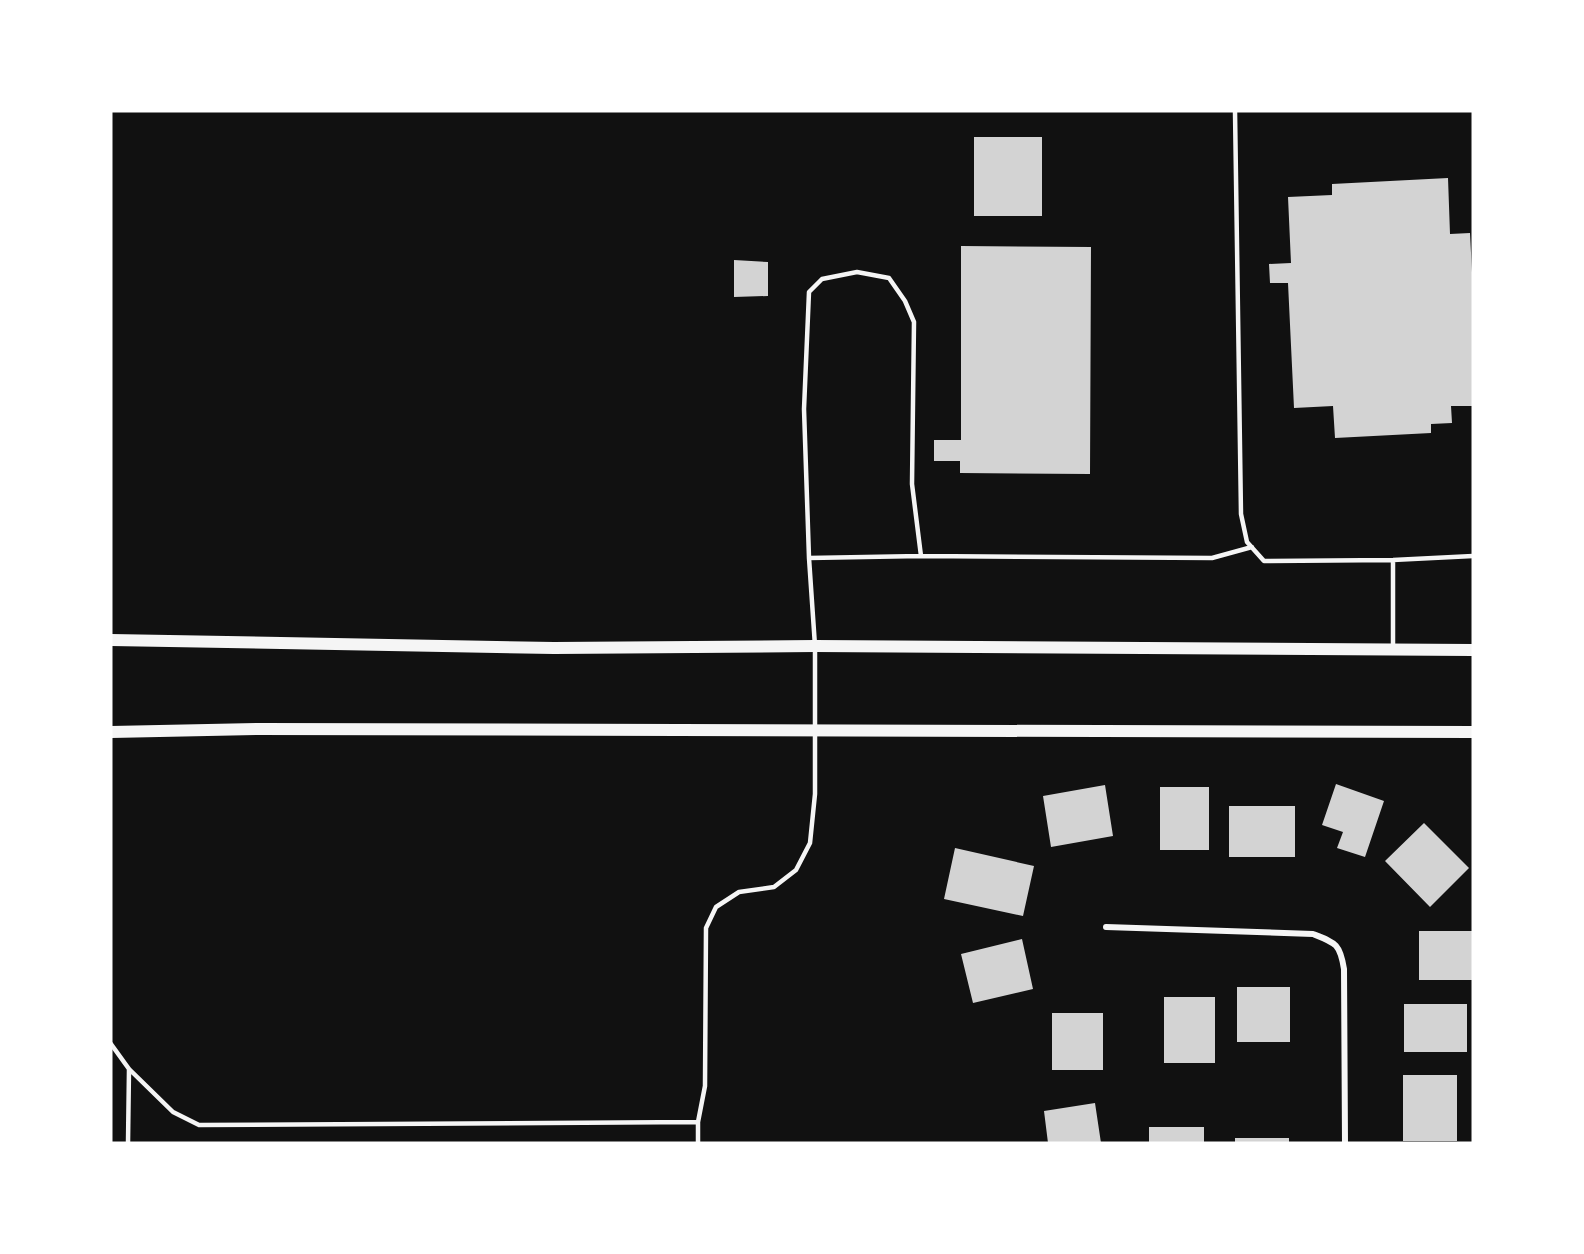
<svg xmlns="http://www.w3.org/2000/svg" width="1584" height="1254" font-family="Lato,sans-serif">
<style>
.building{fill:#d3d3d3}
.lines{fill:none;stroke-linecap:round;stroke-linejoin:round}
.service{stroke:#f5f5f5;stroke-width:4.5}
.minor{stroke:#f5f5f5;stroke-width:6}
.secondary{stroke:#f5f5f5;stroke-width:12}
</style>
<rect width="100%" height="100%" fill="#111"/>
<!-- building -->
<path class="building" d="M 974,137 L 1042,137 L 1042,216 L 974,216 Z
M 1448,178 L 1450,234 L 1470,233 L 1473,292 L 1473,344 L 1472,344 L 1473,406 L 1451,406 L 1452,423 L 1431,424 L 1431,433 L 1335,438 L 1333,406 L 1294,408 L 1288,283 L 1270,283 L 1269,264 L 1291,263 L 1288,197 L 1332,195 L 1332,184 Z
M 961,246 L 1091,247 L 1090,474 L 960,473 L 960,461 L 934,461 L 934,440 L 961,440 Z
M 734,260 L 768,262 L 768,296 L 734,297 Z
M 1336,784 L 1384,801 L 1365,857 L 1337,848 L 1343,832 L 1322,825 Z
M 1105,785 L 1113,836 L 1051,847 L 1043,796 Z
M 1160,787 L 1209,787 L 1209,850 L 1160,850 Z
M 1229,806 L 1295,806 L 1295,857 L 1229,857 Z
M 1424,823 L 1469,868 L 1430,907 L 1385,861 Z
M 955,848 L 1034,866 L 1023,916 L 944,899 Z
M 1419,931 L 1473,931 L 1473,980 L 1419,980 Z
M 1022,939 L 1033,989 L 973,1003 L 961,954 Z
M 1237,987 L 1290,987 L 1290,1042 L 1237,1042 Z
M 1164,997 L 1215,997 L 1215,1063 L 1164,1063 Z
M 1404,1004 L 1467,1004 L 1467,1052 L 1404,1052 Z
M 1052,1013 L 1103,1013 L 1103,1070 L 1052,1070 Z
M 1403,1075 L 1457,1075 L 1457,1141 L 1403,1141 Z
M 1095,1103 L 1101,1143 L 1048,1143 L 1044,1111 Z
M 1149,1127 L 1204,1127 L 1204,1143 L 1149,1143 Z
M 1235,1138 L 1289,1138 L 1289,1143 L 1235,1143 Z"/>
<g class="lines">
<!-- service -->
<path class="service" d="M 1235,111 L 1241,514 L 1247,542 L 1264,561 L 1393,560 L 1473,556
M 809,558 L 804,409 L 809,292 L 822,279 L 857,272 L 889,278 L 905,301 L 914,322 L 912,484 L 921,556
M 1393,649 L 1393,560
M 111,1044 L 129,1069 L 173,1112 L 199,1125 L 698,1122
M 128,1143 L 129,1069
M 698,1143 L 698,1122 L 705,1086 L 706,928 L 716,907 L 739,892 L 774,887 L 796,870 L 810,843 L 815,794 L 815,646 L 809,558 L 921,556 L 1212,558 L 1252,547"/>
<!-- minor -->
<path class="minor" d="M 1106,927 L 1313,934 C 1336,943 1340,944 1344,969 L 1345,1143"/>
<!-- secondary -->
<path class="secondary" d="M 111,640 L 554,648 L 815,646 L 1473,650
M 111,732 L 259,729 L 1473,732"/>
</g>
<!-- border -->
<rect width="1584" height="1254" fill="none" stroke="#ffffff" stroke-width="225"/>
</svg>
